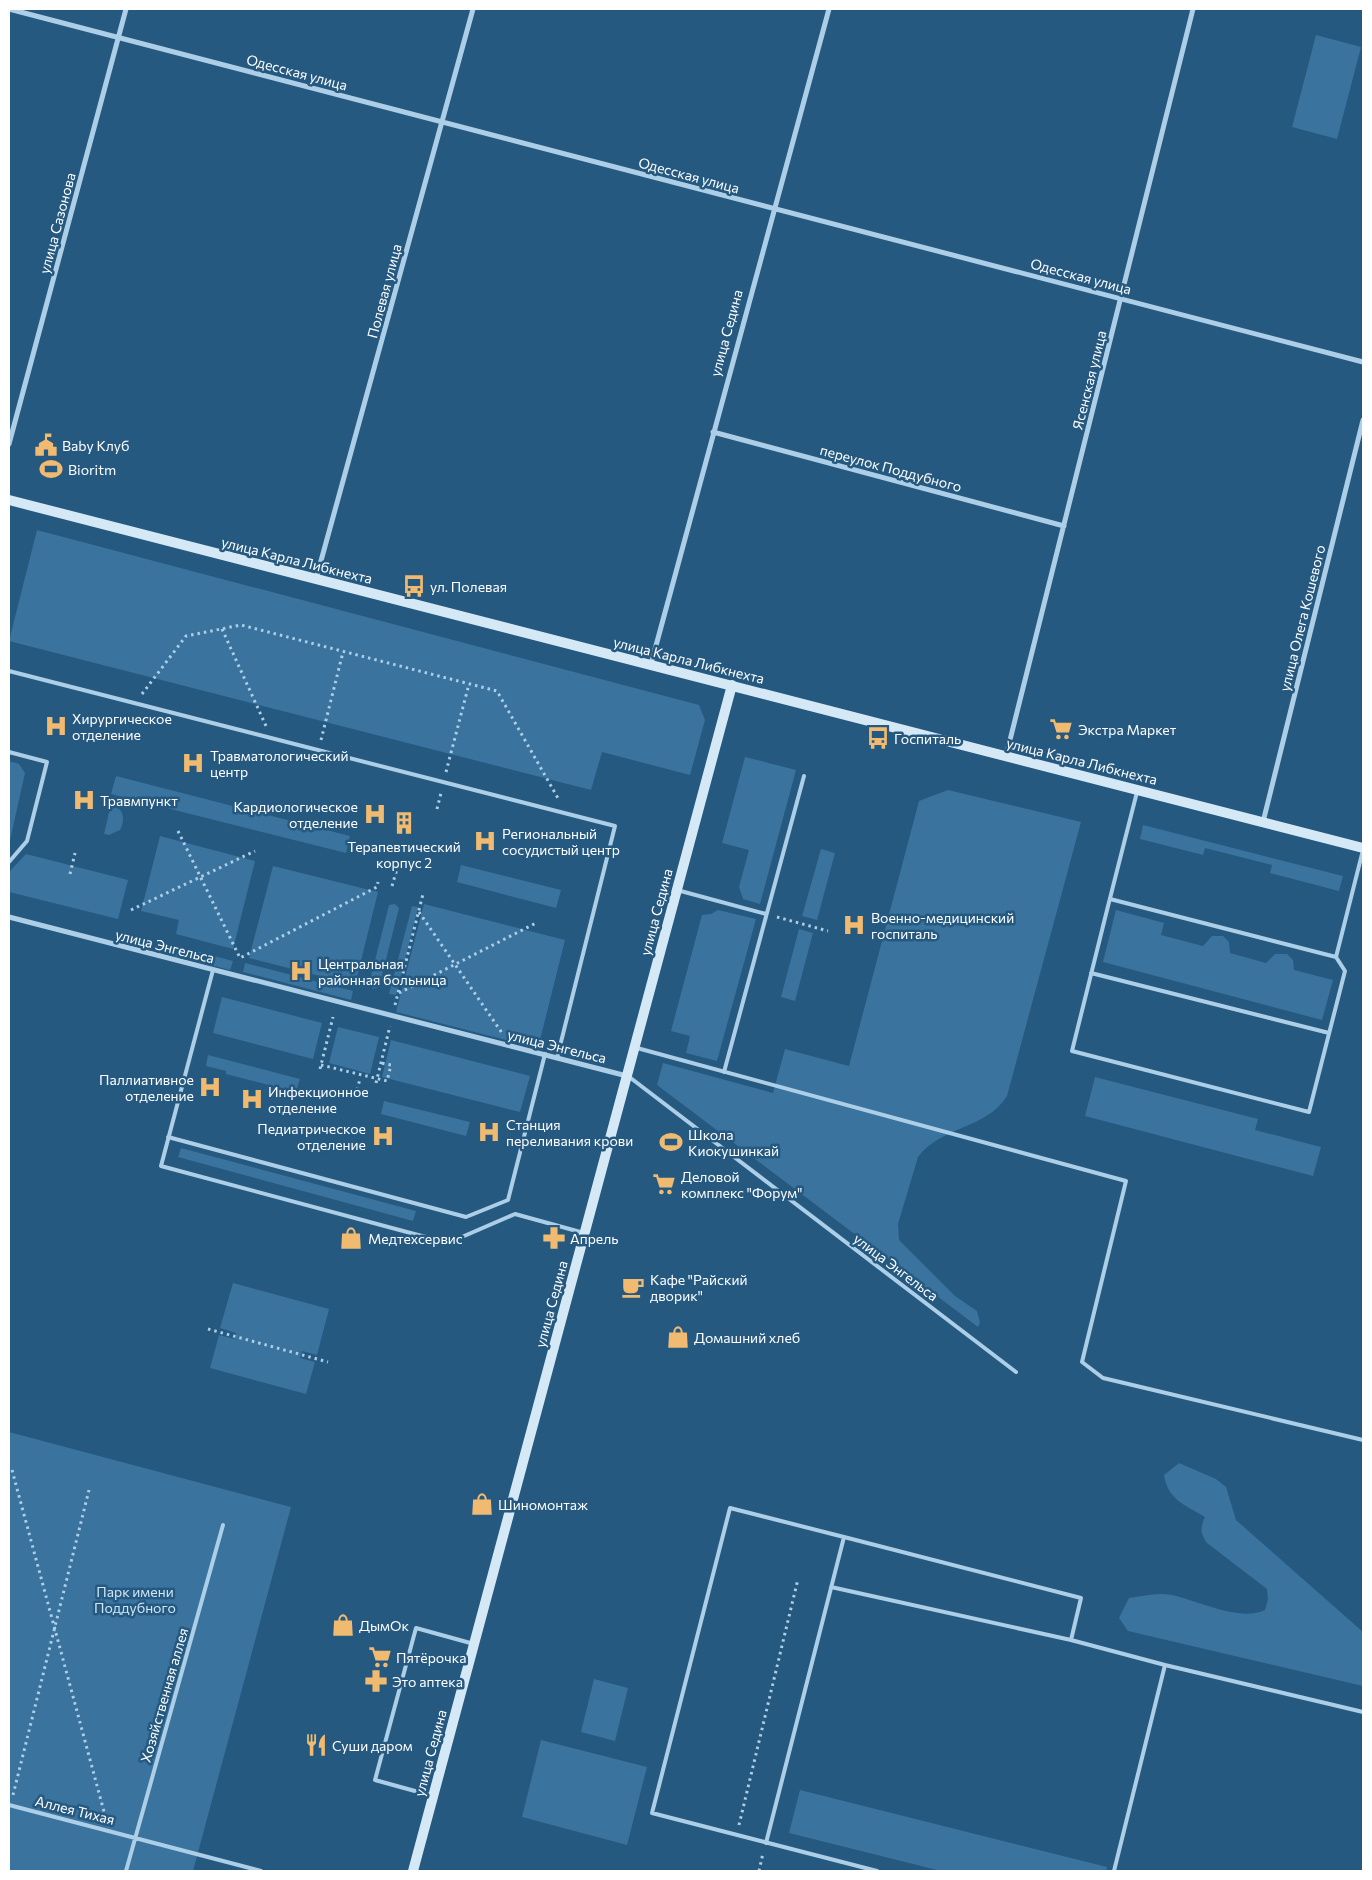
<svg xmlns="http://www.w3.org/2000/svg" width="1372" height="1880" font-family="Commissioner,sans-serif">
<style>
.green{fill:#39739e}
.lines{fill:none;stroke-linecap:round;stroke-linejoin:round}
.path{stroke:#accee6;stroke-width:3;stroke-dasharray:2.5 4;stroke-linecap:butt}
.lane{stroke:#accee6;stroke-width:4}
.street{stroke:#accee6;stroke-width:5}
.secondary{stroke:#d5e8f6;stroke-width:10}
.labels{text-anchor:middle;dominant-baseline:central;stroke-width:5;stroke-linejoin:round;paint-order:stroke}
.street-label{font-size:14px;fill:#fff;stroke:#255980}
.poi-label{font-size:14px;fill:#fff;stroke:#255980;text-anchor:start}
.park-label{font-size:14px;fill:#cfe5f5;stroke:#255980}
</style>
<rect width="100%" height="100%" fill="#255980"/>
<!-- green -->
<path class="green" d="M 1316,35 L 1361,47 L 1337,139 L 1292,127 Z
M 37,530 L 699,705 L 705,720 L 690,775 L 602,752 L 591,790 L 9,641 Z
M 745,757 L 796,770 L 760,904 L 743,899 L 739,887 L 749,850 L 722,843 Z
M 9,761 L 19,764 L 25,773 L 9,845 Z
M 116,776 L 350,836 L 346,853 L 111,794 Z
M 948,790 L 1081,822 L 1007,1096 C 987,1129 941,1126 918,1157 L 898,1224 L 899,1240 L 955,1296 L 977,1311 L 980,1323 L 978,1327 L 657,1085 L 663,1063 L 773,1093 L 785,1049 L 849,1066 L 919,801 Z
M 111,804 C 123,807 126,819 120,830 L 109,835 L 104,834 Z
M 1143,825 L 1343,876 L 1339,891 L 1270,873 L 1272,865 L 1205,848 L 1203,855 L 1140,839 Z
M 160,836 L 255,861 L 233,949 L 176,934 L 179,920 L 141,911 Z
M 821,849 L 835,853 L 817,920 L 802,916 Z
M 26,854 L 128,880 L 118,919 L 9,892 L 10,871 Z
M 461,865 L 561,890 L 556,908 L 457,882 Z
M 273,866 L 378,892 L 355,985 L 249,958 Z
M 395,904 L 399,908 L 379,987 L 373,989 L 369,984 L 389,905 Z
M 424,904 L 565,940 L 538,1048 L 396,1012 Z
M 412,906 L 418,907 L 396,995 L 389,994 Z
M 718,910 L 756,919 L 717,1061 L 686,1053 L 690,1036 L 671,1031 L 702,915 L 711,914 Z
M 1116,910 L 1164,923 L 1161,935 L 1203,946 L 1212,936 L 1223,936 L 1229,942 L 1230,953 L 1266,963 L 1275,954 L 1287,954 L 1293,960 L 1294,970 L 1333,980 L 1322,1020 L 1103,962 Z
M 799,929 L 813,933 L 795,1001 L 781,997 Z
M 173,945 L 233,961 L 230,970 L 171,955 Z
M 245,963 L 353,991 L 351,1000 L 243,972 Z
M 222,997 L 322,1023 L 313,1059 L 213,1033 Z
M 338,1027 L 379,1037 L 370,1074 L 329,1063 Z
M 391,1040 L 530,1076 L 520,1112 L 382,1077 Z
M 208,1055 L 300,1079 L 296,1092 L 226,1074 L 226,1071 L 206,1066 Z
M 1095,1077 L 1258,1119 L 1255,1130 L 1321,1147 L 1313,1176 L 1085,1116 Z
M 384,1101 L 470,1122 L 466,1136 L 381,1114 Z
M 181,1148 L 416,1211 L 413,1221 L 178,1157 Z
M 233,1283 L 329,1309 L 317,1355 L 302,1351 L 300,1358 L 315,1362 L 306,1394 L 210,1368 L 219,1335 L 235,1339 L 236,1333 L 220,1328 Z
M 9,1432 L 291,1507 L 193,1871 L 9,1871 Z
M 1179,1463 L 1216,1479 L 1226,1487 L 1236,1520 L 1363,1632 L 1363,1686 L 1128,1631 L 1119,1618 L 1129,1598 C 1143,1596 1158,1592 1172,1595 C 1199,1601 1240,1622 1265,1610 L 1268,1599 L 1267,1589 L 1207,1543 C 1200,1533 1200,1528 1205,1517 C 1185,1505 1168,1500 1164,1475 Z
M 594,1679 L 628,1688 L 615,1741 L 581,1732 Z
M 541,1740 L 647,1767 L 627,1845 L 522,1817 Z
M 800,1790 L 1107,1867 L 1106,1871 L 941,1871 L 789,1833 Z"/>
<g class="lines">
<!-- path -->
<path class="path" d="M 222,629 L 266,726
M 142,694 L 186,636 L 241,625 L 497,691 L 559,800
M 321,740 L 343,652
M 446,772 L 469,684
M 437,809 L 441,793
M 178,831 L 240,958 L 377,887 L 378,882
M 70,874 L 75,853
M 392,886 L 397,869
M 131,910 L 255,851
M 419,912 L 502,1033
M 777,917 L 828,931
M 399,993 L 536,923
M 395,1005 L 423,894
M 321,1065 L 387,1081 L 391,1065 L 381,1063
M 320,1069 L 333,1017
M 376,1083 L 390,1026
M 357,1090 L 360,1079
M 208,1329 L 328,1362
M 12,1470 L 106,1819
M 13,1795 L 89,1490
M 739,1825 L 798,1579
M 759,1871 L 763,1853"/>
<!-- lane -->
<path class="lane" d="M 9,671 L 615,826 L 557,1058
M 9,752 L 47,762 L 27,841 L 9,862
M 677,890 L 766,914
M 1110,899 L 1336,957 L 1345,971 L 1309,1112 L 1072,1051 C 1093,965 1115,878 1137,792
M 1336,957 L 1363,850
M 213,970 L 161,1166 L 448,1243 L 515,1214 L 584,1233
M 1091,973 L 1329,1033
M 637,1048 L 1126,1181 L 1082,1362 L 1103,1378 L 1363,1440
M 724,1072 L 804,776
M 628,1076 L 1016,1372
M 168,1137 L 466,1217 L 508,1200 L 545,1054
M 844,1537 L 730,1508 L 652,1813 L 877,1871
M 831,1587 L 1071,1640
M 433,1796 L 375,1780 L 416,1628 L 474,1644
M 9,1805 L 261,1871
M 766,1843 L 844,1537 L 1081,1598 L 1071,1640 L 1165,1665 L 1363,1712
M 126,1871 L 223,1525
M 1114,1871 L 1165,1665"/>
<!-- street -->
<path class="street" d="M 9,9 L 1363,362
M 713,432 L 1064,526
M 9,444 L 126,9
M 316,579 L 473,9
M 651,664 L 829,9
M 1006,756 L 1193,9
M 1263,822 L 1363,420
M 9,917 L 627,1076"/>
<!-- secondary -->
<path class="secondary" d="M 9,500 L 1363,848
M 413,1871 L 732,685"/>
</g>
<!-- icons -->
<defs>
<symbol id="civic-bare" viewBox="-9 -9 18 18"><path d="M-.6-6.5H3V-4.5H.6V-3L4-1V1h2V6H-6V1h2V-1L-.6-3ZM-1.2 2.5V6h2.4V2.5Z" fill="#f0ba70" stroke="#255980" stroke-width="2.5" paint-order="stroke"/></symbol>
<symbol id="stadium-bare" viewBox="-9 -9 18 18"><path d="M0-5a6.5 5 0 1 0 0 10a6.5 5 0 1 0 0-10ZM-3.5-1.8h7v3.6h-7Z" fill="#f0ba70" stroke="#255980" stroke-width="2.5" paint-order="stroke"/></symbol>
<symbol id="bus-bare" viewBox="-9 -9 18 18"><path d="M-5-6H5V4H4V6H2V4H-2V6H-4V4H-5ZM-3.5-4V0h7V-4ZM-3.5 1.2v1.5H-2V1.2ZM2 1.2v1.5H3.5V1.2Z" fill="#f0ba70" stroke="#255980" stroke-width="2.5" paint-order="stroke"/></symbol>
<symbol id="hospital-bare" viewBox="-9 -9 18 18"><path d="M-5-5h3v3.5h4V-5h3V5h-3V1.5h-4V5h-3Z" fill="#f0ba70" stroke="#255980" stroke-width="2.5" paint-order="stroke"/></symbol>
<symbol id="supermarket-bare" viewBox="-9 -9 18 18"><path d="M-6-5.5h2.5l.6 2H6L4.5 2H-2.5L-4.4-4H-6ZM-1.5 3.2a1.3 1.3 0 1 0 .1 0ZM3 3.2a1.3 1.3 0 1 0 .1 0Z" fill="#f0ba70" stroke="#255980" stroke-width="2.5" paint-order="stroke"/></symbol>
<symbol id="building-bare" viewBox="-9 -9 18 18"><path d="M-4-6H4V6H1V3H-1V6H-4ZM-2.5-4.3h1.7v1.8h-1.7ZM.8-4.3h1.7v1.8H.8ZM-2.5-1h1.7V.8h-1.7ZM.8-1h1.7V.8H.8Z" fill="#f0ba70" stroke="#255980" stroke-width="2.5" paint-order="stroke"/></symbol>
<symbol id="shop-bare" viewBox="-9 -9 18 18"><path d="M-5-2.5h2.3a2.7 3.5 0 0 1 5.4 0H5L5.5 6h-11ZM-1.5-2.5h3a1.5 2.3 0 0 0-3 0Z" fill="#f0ba70" stroke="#255980" stroke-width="2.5" paint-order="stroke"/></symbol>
<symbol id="pharmacy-bare" viewBox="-9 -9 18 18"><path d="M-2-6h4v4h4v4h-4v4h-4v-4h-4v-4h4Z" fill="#f0ba70" stroke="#255980" stroke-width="2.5" paint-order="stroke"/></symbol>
<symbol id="cafe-bare" viewBox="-9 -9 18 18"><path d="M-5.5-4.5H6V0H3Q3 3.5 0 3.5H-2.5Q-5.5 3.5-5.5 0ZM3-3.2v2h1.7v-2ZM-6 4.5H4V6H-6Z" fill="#f0ba70" stroke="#255980" stroke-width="2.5" paint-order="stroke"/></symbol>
<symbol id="restaurant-bare" viewBox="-9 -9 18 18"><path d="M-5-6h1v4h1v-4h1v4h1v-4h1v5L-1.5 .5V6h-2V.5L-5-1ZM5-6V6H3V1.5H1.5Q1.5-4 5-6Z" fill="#f0ba70" stroke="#255980" stroke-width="2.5" paint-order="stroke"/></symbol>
</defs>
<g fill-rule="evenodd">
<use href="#civic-bare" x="30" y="429" width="32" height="32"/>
<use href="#stadium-bare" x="35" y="453" width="32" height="32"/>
<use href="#bus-bare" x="398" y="570" width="32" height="32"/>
<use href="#hospital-bare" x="40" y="710" width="32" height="32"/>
<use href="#supermarket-bare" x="1045" y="713" width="32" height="32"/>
<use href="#bus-bare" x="862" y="722" width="32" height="32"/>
<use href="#hospital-bare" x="177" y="747" width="32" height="32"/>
<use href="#hospital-bare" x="68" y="784" width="32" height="32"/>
<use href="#hospital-bare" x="359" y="798" width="32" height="32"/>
<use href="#building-bare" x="388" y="807" width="32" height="32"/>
<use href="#hospital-bare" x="469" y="825" width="32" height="32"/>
<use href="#hospital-bare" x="838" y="909" width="32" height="32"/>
<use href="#hospital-bare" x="285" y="955" width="32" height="32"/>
<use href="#hospital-bare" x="194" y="1071" width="32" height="32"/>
<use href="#hospital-bare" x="236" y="1083" width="32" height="32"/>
<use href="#hospital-bare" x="473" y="1116" width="32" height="32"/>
<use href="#hospital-bare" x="367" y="1120" width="32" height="32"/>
<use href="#stadium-bare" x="655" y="1126" width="32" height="32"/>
<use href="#supermarket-bare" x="648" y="1168" width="32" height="32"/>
<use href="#shop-bare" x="335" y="1222" width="32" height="32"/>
<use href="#pharmacy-bare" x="538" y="1222" width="32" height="32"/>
<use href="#cafe-bare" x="617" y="1271" width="32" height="32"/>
<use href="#shop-bare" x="662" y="1321" width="32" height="32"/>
<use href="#shop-bare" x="466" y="1488" width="32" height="32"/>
<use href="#shop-bare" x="327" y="1609" width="32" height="32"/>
<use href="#supermarket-bare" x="364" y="1641" width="32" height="32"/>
<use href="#pharmacy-bare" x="360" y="1665" width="32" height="32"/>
<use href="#restaurant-bare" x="300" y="1729" width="32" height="32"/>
</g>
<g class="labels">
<!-- street labels -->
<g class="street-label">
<text transform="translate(297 72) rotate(15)">Одесская улица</text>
<text transform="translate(689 175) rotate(15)">Одесская улица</text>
<text transform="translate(57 223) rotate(-75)">улица Сазонова</text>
<text transform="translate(1081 276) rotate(15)">Одесская улица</text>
<text transform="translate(384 291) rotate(-75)">Полевая улица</text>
<text transform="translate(726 333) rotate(-75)">улица Седина</text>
<text transform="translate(1089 380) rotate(-76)">Ясенская улица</text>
<text transform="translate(891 468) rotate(15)">переулок Поддубного</text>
<text transform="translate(297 560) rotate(14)">улица Карла Либкнехта</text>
<text transform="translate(1302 618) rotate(-76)">улица Олега Кошевого</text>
<text transform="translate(689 660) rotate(14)">улица Карла Либкнехта</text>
<text transform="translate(1082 761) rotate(14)">улица Карла Либкнехта</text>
<text transform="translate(656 912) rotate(-75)">улица Седина</text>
<text transform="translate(165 946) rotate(14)">улица Энгельса</text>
<text transform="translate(557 1046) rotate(14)">улица Энгельса</text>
<text transform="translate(896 1267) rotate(37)">улица Энгельса</text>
<text transform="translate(551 1304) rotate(-75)">улица Седина</text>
<text transform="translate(164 1695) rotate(-74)">Хозяйственная аллея</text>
<text transform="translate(430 1753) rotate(-75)">улица Седина</text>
<text transform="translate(75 1810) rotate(14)">Аллея Тихая</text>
</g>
<!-- poi labels -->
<g class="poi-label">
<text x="62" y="445">Baby Клуб</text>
<text x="68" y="469">Bioritm</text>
<text x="430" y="586">ул. Полевая</text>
<text x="72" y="718">Хирургическое<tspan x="72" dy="16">отделение</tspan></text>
<text x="1078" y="729">Экстра Маркет</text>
<text x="894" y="738">Госпиталь</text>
<text x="210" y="755">Травматологический<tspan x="210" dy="16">центр</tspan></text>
<text x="100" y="800">Травмпункт</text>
<text x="358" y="806" text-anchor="end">Кардиологическое<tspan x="358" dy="16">отделение</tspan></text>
<text x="502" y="833">Региональный<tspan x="502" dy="16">сосудистый центр</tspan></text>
<text x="404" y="846" text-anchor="middle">Терапевтический<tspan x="404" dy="16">корпус 2</tspan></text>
<text x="871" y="917">Военно-медицинский<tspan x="871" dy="16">госпиталь</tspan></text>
<text x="318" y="963">Центральная<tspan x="318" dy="16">районная больница</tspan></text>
<text x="194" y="1079" text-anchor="end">Паллиативное<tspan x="194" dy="16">отделение</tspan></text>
<text x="268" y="1091">Инфекционное<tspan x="268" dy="16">отделение</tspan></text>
<text x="506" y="1124">Станция<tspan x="506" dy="16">переливания крови</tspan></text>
<text x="366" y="1128" text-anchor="end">Педиатрическое<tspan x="366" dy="16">отделение</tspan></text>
<text x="688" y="1134">Школа<tspan x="688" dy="16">Киокушинкай</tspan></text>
<text x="681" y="1176">Деловой<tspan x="681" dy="16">комплекс "Форум"</tspan></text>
<text x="368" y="1238">Медтехсервис</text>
<text x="570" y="1238">Апрель</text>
<text x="650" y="1279">Кафе "Райский<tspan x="650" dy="16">дворик"</tspan></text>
<text x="694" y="1337">Домашний хлеб</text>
<text x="498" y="1504">Шиномонтаж</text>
<text x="359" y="1625">ДымОк</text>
<text x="396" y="1657">Пятёрочка</text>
<text x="392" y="1681">Это аптека</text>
<text x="332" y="1745">Суши даром</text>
</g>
<!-- park labels -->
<g class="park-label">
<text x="135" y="1591">Парк имени<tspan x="135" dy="16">Поддубного</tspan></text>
</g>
</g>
<!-- border -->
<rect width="1372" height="1880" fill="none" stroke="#ffffff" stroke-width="20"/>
</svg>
